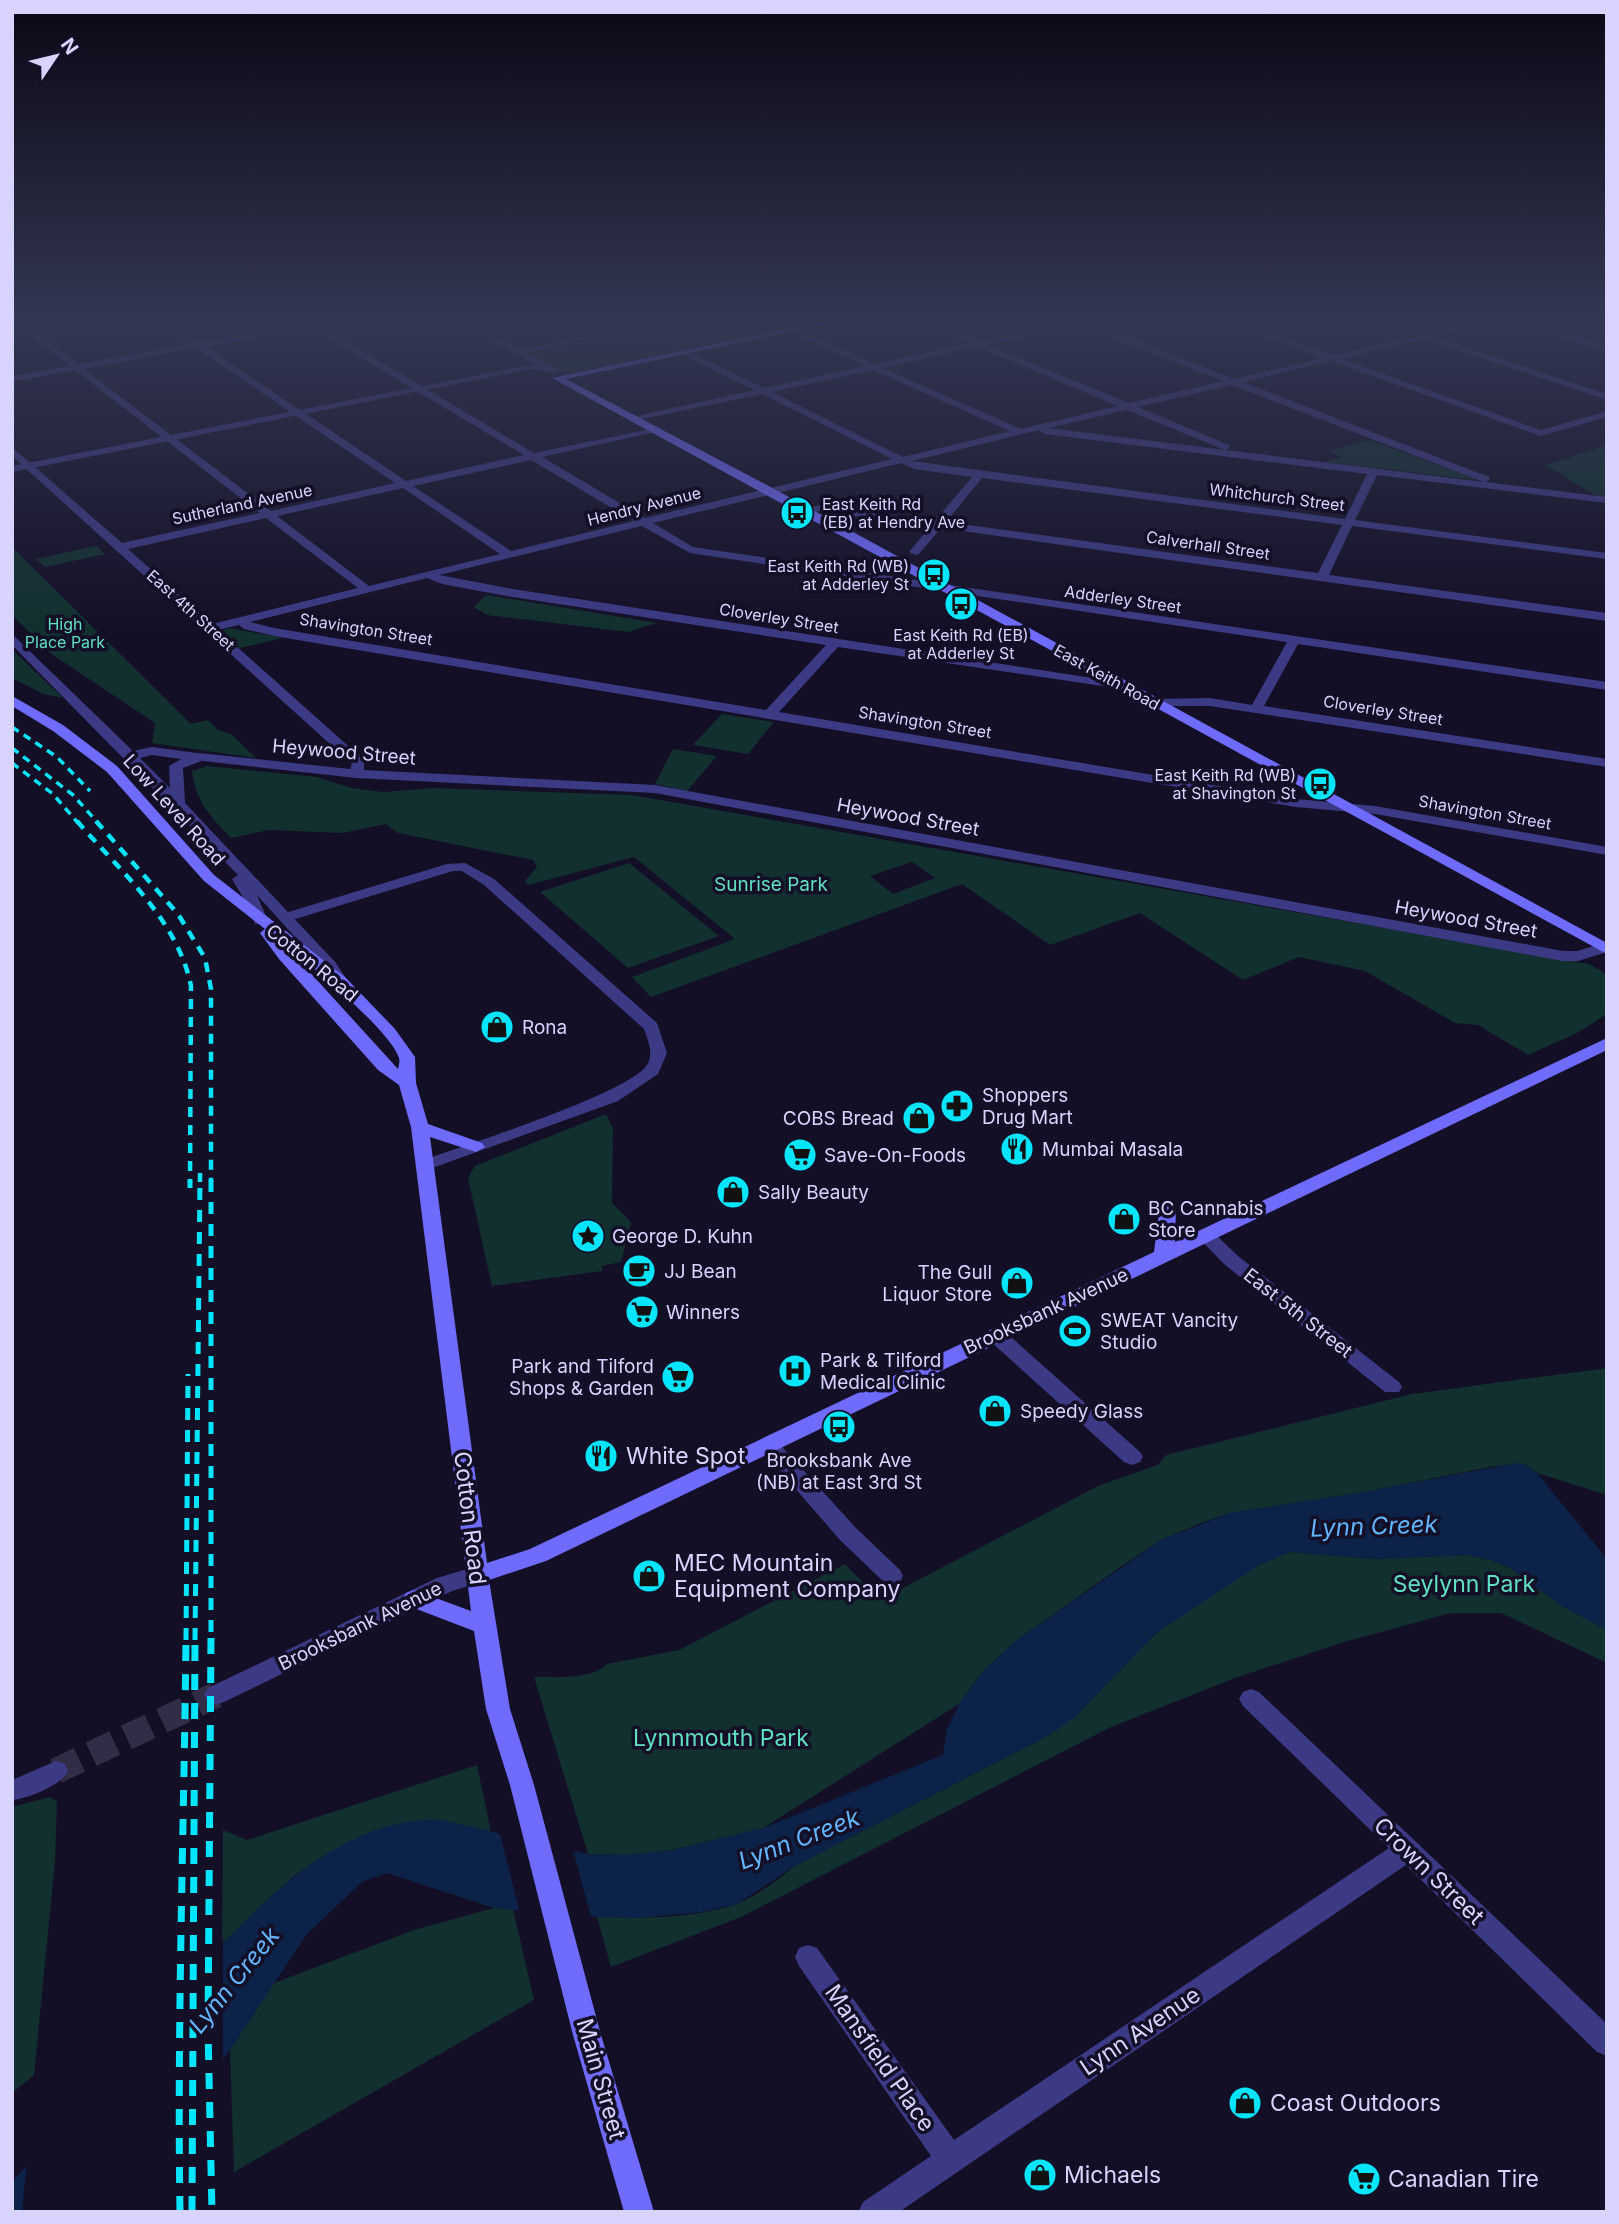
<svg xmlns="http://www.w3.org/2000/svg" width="1619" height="2224" font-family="Inter,sans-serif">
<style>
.green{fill:#12302f;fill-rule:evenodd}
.water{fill:#0c2248}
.pier{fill:#130f26}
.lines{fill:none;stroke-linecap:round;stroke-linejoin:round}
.minor-tunnel{stroke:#312d47;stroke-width:26;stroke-dasharray:26 13;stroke-linecap:butt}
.minor{fill:#3d3a85;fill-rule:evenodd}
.tertiary{fill:#3d3a85;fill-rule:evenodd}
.secondary{fill:#6f6bff;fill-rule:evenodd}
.rail-far3{stroke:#00e5ff;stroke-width:3.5;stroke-dasharray:8 6;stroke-linecap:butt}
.rail-far2{stroke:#00e5ff;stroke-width:4.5;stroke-dasharray:10 8;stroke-linecap:butt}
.rail-far1{stroke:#00e5ff;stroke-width:5;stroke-dasharray:12 10;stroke-linecap:butt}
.rail{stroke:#00e5ff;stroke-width:7;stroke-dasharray:16 13;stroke-linecap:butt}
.labels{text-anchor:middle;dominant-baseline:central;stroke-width:7;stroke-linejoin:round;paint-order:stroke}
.far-street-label{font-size:16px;fill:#d9d4ff;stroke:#130f26}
.far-poi-label{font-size:16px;fill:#d9d4ff;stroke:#130f26;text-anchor:end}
.far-park-label{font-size:16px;fill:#5fe0c0;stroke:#130f26}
.street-label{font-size:19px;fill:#d9d4ff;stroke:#130f26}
.park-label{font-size:19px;fill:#5fe0c0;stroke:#130f26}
.poi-label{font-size:19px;fill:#d9d4ff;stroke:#130f26;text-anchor:start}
.near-poi-label{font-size:23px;fill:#d9d4ff;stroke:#130f26;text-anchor:start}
.near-street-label{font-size:23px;fill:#d9d4ff;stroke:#130f26}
.near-park-label{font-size:23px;fill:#5fe0c0;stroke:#130f26}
.near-water-label{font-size:24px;font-style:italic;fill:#62b6ff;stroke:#130f26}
</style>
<rect width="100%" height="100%" fill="#130f26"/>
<!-- green -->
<path class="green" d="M 687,320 L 764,320 L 782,329 L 570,373 L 562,372 L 529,353 Z
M 1369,440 L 1471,477 L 1477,480 L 1325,462 L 1342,457 L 1328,451 Z
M 1607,445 L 1607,498 C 1588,496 1566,474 1544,466 Z
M 96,546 L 105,554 L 45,567 L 36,559 Z
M 12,547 L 191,724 L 208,720 L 218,730 L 231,734 L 256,758 L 152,743 L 155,723 L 50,653 L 12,615 Z
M 486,595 L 657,623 L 628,632 L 487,615 L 474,607 Z
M 230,628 L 283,638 L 240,648 L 223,630 Z
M 12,649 L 63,698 L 43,694 L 12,678 Z
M 722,714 L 774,722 L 748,754 L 693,745 Z
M 673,749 L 717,756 L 687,791 L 655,784 Z
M 207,766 L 317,777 L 351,788 L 384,792 L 433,788 L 632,795 L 1589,964 L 1607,974 L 1607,1014 L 1577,1033 L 1528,1055 L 1478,1025 L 1455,1023 L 1365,971 L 1299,957 L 1243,980 L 1140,913 L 1050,945 L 962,884 L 651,997 L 632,977 L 735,939 L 634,857 L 528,885 L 525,881 L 537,867 L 533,860 L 398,833 L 386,824 L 343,833 L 269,830 L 231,838 C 211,817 195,801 192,771 ZM 912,862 L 935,878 L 893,894 L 870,876 Z
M 629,863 L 719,936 L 628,968 L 540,892 Z
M 606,1114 L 613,1128 L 612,1203 L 631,1222 L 621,1262 L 602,1266 L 602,1271 L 492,1286 L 468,1178 L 475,1166 Z
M 1607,1368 L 1607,1495 L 1537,1473 L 1526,1465 L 1495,1466 L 1370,1491 L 1230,1513 L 1201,1523 L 1161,1540 L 1126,1563 L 1016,1641 L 983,1671 L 959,1704 L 763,1828 L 672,1850 L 628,1855 L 588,1854 L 534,1677 C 557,1676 589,1681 607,1664 L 679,1650 L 845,1564 L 880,1600 L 1100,1485 L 1158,1465 L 1166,1455 L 1412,1394 Z
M 1290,1552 L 1375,1559 L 1467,1555 L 1490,1560 L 1511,1568 L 1562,1606 L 1607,1630 L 1607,1663 L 1501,1613 L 1451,1613 L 1344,1642 L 1235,1678 L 1111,1727 L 741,1917 L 611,1967 L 597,1917 C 642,1918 693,1919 736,1904 C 758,1896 777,1880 795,1866 L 1049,1735 C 1088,1708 1119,1669 1154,1636 C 1182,1608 1252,1565 1290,1552 Z
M 477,1765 L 491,1832 L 442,1820 L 381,1830 L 353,1841 L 295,1875 L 222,1944 L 223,1830 L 247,1840 Z
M 50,1797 L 57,1802 L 55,1862 L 34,2075 L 12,2093 L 12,1807 Z
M 494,1908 L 513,1909 L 534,2000 L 234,2172 L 230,2050 L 274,1983 L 414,1930 Z"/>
<!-- water -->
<path class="water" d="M 1516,1463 L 1526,1465 L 1537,1473 L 1607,1559 L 1607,1630 L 1562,1606 L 1511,1568 L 1490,1560 L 1467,1555 L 1375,1559 L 1290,1552 L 1261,1564 L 1156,1633 L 1074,1718 L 1049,1735 L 795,1866 L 737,1904 L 702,1912 L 638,1918 L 597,1917 L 494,1908 L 387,1873 L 362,1882 L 307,1934 L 230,2050 L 111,2212 L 12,2212 L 12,2182 C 52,2138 92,2095 131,2051 C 205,1965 314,1813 442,1820 L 587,1854 L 628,1855 L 672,1850 L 763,1828 L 943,1755 L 947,1729 L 959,1704 L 983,1671 L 1016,1641 L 1161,1540 L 1230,1513 L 1370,1491 Z"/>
<!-- pier -->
<path class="pier" d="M 499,1830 L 572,1847 L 592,1920 L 520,1913 Z
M 223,1938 L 223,2065 L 122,2204 L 116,2212 L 22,2212 L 27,2161 Z"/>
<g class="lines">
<!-- minor-tunnel -->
<path class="minor-tunnel" d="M 56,1771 L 216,1695"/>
<!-- minor -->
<path class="minor" d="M 12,320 L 21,320 L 78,364 L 190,344 L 156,320 L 166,320 L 199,342 L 305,324 L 301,320 L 343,320 L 321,326 L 534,453 L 660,427 L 660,431 L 542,457 L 645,518 L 892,459 L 762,394 L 633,421 L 633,417 L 754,390 L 681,354 L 681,350 L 684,349 L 764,388 L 865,366 L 765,320 L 777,320 L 875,364 L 969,343 L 917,320 L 929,320 L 979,341 L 1069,320 L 1087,320 L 1234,379 L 1322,358 L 1221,320 L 1234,320 L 1333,355 L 1415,336 L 1371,320 C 1390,320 1407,333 1426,333 C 1448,334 1473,320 1498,320 L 1434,337 L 1607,394 L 1607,400 L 1424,339 L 1342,359 L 1541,430 L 1607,411 L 1607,417 L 1541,436 L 1331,361 L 1243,382 L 1489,477 L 1490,479 L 1486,482 L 1607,497 L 1607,503 L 1377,475 L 1355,520 L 1607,553 L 1607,559 L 1352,526 L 1329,575 L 1607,613 L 1607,621 L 941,528 L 919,554 L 915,555 L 909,552 L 930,527 L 820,511 L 805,514 L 800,511 L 820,505 L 935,521 L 972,477 L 914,469 L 901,463 L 653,523 L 693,547 L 1607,682 L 1607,690 L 1298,644 L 1264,706 L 1607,759 L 1607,767 L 1210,706 L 1148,706 L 1147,703 L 1153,699 L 1210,698 L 1252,705 L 1287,642 L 690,553 L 642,526 L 439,575 L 507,588 L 1125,683 L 1130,684 L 1130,690 L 838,647 L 779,712 L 1296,799 L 1375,806 L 1607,847 L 1607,855 L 1375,814 L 1296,807 L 274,636 L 244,629 L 239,625 L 218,630 L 364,760 L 364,770 L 655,785 L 1563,951 L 1577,951 L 1604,943 L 1607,944 L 1607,952 L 1578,961 L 1563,961 L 655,793 L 356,778 L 194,760 L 192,757 L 199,753 L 350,769 L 352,764 L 12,456 L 12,447 L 122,543 L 260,513 L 75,370 L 12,382 L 12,376 L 69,366 ZM 1078,325 L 1223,381 L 1129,403 L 988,345 ZM 311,328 L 524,455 L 406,481 L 206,347 ZM 977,347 L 1118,406 L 1021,429 L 883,368 ZM 196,348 L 395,483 L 271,511 L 84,369 ZM 873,370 L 1010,431 L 903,457 L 772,392 ZM 1232,385 L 1481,481 L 1483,482 L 1048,428 L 1127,410 L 1225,450 L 1230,447 L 1229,445 L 1138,407 ZM 1039,430 L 1044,434 L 1367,474 L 1345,519 L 912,461 ZM 531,460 L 634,521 L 511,551 L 413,486 ZM 982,478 L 1342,525 L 1318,573 L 946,522 ZM 403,488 L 500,554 L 369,586 L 277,516 ZM 266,518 L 358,588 L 212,624 L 128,549 ZM 427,578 L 442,584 L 507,596 L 826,645 L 766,710 L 274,628 L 250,622 Z
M 663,320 L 682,320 L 516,355 L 511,352 Z
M 1510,320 L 1524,320 L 1572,335 L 1607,326 L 1607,332 L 1582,338 L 1607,346 L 1607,352 Z
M 465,863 L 494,879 L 657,1023 L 667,1053 L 658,1074 L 618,1101 L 424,1171 L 415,1166 L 418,1162 C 459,1147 628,1094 647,1065 C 654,1054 648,1040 644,1029 L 484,885 L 462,871 L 453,871 L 292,920 L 282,920 L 279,917 L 282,914 L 447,864 Z
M 1206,1230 L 1213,1232 L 1238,1256 L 1399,1382 L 1402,1387 L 1399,1392 L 1385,1392 L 1224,1264 L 1197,1236 Z
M 996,1328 L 1003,1330 L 1140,1452 L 1143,1457 L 1140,1462 L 1132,1465 L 1124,1462 L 989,1340 L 986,1335 L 989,1330 Z
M 768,1436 L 775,1439 L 856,1528 L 900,1570 L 903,1576 L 900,1582 L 892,1585 L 884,1582 L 840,1540 L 761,1449 L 757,1444 L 761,1439 Z
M 477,1566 L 485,1569 L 488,1575 L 485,1581 L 452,1591 L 224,1702 L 216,1705 L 208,1702 L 204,1695 L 208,1688 L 437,1578 Z
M 1251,1689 L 1259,1692 L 1607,2024 L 1607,2056 L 1597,2052 L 1406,1865 L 899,2212 L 858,2212 L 863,2202 L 931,2156 L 799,1966 L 795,1957 L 799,1948 L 808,1945 L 817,1948 L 954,2140 L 1389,1848 L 1243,1706 L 1239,1699 L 1243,1692 Z
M 56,1761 L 65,1764 L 68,1771 C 62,1785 27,1799 12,1800 L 12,1780 Z"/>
<!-- tertiary -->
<path class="tertiary" d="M 452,320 L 463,320 L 559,369 L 554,372 L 532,369 L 12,472 L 12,466 L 535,364 Z
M 12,634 L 133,751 L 152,747 L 204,754 L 204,760 L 183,768 L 185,803 L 336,963 L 347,980 L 345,983 L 333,983 L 324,969 L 257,895 L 268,921 L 265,924 L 255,924 L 247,904 L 232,879 L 238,875 L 12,645 ZM 152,755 L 181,759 L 169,766 L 170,788 L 140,758 Z"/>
<!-- secondary -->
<path class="secondary" d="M 828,320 L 846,320 L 566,379 L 765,484 L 1607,943 L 1607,954 L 552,378 Z
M 12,696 L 63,725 L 117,766 L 214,875 L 345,977 L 395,1029 L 415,1057 L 416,1083 L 428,1124 L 482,1143 L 485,1147 L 476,1152 L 430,1137 L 487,1563 L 530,1549 L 1154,1252 L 1160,1203 L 1174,1203 L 1176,1207 L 1175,1242 L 1607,1038 L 1607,1050 L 546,1561 L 489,1580 L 510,1709 L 534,1785 L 601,2035 L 654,2212 L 624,2212 L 573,2035 L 510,1785 L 486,1709 L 474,1631 L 406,1605 L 403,1599 L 406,1593 L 414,1590 L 471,1611 L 411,1127 L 399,1085 L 378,1070 L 279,959 L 260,933 L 265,929 L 204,881 L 107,772 L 53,731 L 12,706 ZM 285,945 C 310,965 390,1030 399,1058 C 400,1061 399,1065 398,1069 Z"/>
<!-- rail-far3 -->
<path class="rail-far3" d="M 12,727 L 57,757 L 90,791
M 12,748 L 73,795 L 98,823
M 12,763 L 53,794 L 78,823"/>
<!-- rail-far2 -->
<path class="rail-far2" d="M 77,821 C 119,870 178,920 191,986 L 190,1182
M 96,821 L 178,914 L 205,958 L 211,989 L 211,1182
M 200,1182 L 200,1173"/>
<!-- rail-far1 -->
<path class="rail-far1" d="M 211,1180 L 211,1640
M 190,1188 L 190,1180
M 186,1640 L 188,1374
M 195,1640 L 200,1180"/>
<!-- rail -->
<path class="rail" d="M 211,1638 L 208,2030 L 212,2212
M 180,2212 C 177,2021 184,1830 186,1638
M 192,2212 L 195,1638"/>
</g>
<!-- sky -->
<linearGradient id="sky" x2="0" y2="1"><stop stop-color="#0a0815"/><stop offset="0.51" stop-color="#333752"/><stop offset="1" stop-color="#333752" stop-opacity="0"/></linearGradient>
<rect width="1619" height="632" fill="url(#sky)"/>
<!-- icons -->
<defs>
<symbol id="bus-disc" viewBox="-11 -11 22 22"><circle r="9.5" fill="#00e5ff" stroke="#130f26"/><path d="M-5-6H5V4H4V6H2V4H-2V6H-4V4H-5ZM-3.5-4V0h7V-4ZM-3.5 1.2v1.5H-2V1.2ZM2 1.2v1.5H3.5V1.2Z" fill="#111"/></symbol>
<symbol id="shop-disc" viewBox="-11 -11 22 22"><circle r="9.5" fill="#00e5ff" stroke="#130f26"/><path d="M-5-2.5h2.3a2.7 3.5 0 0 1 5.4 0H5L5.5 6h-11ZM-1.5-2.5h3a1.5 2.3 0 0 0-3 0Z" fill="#111"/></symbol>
<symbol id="pharmacy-disc" viewBox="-11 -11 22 22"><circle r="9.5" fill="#00e5ff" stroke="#130f26"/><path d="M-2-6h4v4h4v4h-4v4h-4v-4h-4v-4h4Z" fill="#111"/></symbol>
<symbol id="restaurant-disc" viewBox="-11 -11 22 22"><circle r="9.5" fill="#00e5ff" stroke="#130f26"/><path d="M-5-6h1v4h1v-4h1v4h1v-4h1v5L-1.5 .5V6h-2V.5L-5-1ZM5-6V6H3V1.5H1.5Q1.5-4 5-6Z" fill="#111"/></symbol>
<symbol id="supermarket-disc" viewBox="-11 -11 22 22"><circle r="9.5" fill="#00e5ff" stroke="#130f26"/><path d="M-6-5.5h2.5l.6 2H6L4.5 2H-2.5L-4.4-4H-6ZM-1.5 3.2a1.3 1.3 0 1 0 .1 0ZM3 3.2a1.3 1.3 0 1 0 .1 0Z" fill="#111"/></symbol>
<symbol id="sight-disc" viewBox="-11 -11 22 22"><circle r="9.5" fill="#00e5ff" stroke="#130f26"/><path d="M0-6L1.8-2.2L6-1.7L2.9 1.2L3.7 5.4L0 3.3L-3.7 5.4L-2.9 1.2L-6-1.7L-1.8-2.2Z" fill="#111"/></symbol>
<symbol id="cafe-disc" viewBox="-11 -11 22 22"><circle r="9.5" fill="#00e5ff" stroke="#130f26"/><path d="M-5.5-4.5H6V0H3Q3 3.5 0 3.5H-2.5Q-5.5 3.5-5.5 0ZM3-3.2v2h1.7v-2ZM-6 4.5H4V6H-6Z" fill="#111"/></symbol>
<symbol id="stadium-disc" viewBox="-11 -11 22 22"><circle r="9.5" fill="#00e5ff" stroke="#130f26"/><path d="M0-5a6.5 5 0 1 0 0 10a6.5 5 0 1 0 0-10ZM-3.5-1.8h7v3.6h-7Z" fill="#111"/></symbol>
<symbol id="hospital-disc" viewBox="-11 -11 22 22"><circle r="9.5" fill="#00e5ff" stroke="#130f26"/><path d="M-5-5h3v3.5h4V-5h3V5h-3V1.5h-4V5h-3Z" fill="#111"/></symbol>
</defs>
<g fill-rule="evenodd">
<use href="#bus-disc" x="778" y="494" width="38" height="38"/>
<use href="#bus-disc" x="915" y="556" width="38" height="38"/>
<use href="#bus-disc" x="942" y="585" width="38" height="38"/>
<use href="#bus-disc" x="1301" y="765" width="38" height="38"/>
<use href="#shop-disc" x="478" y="1008" width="38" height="38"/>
<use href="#pharmacy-disc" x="938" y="1087" width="38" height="38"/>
<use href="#shop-disc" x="900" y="1099" width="38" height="38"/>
<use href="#restaurant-disc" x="998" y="1130" width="38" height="38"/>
<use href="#supermarket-disc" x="781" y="1136" width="38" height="38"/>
<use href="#shop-disc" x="714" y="1173" width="38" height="38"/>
<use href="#shop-disc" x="1105" y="1200" width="38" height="38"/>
<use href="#sight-disc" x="569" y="1217" width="38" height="38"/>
<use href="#cafe-disc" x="620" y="1252" width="38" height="38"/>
<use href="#shop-disc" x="998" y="1264" width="38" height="38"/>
<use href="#supermarket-disc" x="623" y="1293" width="38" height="38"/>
<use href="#stadium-disc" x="1056" y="1312" width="38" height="38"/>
<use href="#hospital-disc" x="776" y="1352" width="38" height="38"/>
<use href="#supermarket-disc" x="659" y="1358" width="38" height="38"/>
<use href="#shop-disc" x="976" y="1392" width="38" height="38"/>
<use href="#bus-disc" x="820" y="1408" width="38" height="38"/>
<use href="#restaurant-disc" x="582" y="1437" width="38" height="38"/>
<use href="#shop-disc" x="630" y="1557" width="38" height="38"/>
<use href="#shop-disc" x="1226" y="2084" width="38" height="38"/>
<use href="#shop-disc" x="1021" y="2156" width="38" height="38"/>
<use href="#supermarket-disc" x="1345" y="2160" width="38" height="38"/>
</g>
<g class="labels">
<!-- far-street labels -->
<g class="far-street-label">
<text transform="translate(1277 497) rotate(7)">Whitchurch Street</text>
<text transform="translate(242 504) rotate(-12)">Sutherland Avenue</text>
<text transform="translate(644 506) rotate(-14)">Hendry Avenue</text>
<text transform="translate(1208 545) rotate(8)">Calverhall Street</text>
<text transform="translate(1123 599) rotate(8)">Adderley Street</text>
<text transform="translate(191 610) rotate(42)">East 4th Street</text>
<text transform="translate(779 618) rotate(9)">Cloverley Street</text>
<text transform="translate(366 629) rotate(9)">Shavington Street</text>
<text transform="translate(1107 677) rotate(29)">East Keith Road</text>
<text transform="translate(1383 710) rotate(9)">Cloverley Street</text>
<text transform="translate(925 722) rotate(9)">Shavington Street</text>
<text transform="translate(1485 812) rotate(10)">Shavington Street</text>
</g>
<!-- far-poi labels -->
<g class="far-poi-label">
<text x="822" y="504" text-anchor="start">East Keith Rd<tspan x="822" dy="18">(EB) at Hendry Ave</tspan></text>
<text x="909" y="566">East Keith Rd (WB)<tspan x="909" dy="18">at Adderley St</tspan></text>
<text x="961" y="635" text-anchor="middle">East Keith Rd (EB)<tspan x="961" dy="18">at Adderley St</tspan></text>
<text x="1296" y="775">East Keith Rd (WB)<tspan x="1296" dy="18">at Shavington St</tspan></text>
</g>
<!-- far-park labels -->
<g class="far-park-label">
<text x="65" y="624">High<tspan x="65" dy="18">Place Park</tspan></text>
</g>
<!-- street labels -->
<g class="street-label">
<text transform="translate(344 752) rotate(5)">Heywood Street</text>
<text transform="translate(174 810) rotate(48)">Low Level Road</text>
<text transform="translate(908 817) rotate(10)">Heywood Street</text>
<text transform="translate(1466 919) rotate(10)">Heywood Street</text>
<text transform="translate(312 963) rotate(39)">Cotton Road</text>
<text transform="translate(1046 1311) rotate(-25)">Brooksbank Avenue</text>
<text transform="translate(1298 1313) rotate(38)">East 5th Street</text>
<text transform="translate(360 1626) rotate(-26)">Brooksbank Avenue</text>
</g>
<!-- park labels -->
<g class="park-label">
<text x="771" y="884">Sunrise Park</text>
</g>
<!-- poi labels -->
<g class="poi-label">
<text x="522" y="1027">Rona</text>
<text x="982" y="1095">Shoppers<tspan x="982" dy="22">Drug Mart</tspan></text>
<text x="894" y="1118" text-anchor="end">COBS Bread</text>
<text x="1042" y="1149">Mumbai Masala</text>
<text x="824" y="1155">Save-On-Foods</text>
<text x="758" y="1192">Sally Beauty</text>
<text x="1148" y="1208">BC Cannabis<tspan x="1148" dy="22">Store</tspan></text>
<text x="612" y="1236">George D. Kuhn</text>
<text x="664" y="1271">JJ Bean</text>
<text x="992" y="1272" text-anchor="end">The Gull<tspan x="992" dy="22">Liquor Store</tspan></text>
<text x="666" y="1312">Winners</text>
<text x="1100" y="1320">SWEAT Vancity<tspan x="1100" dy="22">Studio</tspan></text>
<text x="820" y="1360">Park &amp; Tilford<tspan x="820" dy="22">Medical Clinic</tspan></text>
<text x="654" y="1366" text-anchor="end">Park and Tilford<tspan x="654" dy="22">Shops &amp; Garden</tspan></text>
<text x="1020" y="1411">Speedy Glass</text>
<text x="839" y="1460" text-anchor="middle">Brooksbank Ave<tspan x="839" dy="22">(NB) at East 3rd St</tspan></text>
</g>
<!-- near-poi labels -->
<g class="near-poi-label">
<text x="626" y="1456">White Spot</text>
<text x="674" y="1563">MEC Mountain<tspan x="674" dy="26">Equipment Company</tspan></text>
<text x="1270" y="2103">Coast Outdoors</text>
<text x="1064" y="2175">Michaels</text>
<text x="1388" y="2179">Canadian Tire</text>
</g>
<!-- near-street labels -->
<g class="near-street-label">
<text transform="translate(470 1518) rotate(83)">Cotton Road</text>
<text transform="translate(1429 1871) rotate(44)">Crown Street</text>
<text transform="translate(1140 2031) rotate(-34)">Lynn Avenue</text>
<text transform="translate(880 2058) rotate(55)">Mansfield Place</text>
<text transform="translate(601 2079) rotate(74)">Main Street</text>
</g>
<!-- near-park labels -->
<g class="near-park-label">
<text x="1464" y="1584">Seylynn Park</text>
<text x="721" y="1738">Lynnmouth Park</text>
</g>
<!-- near-water labels -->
<g class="near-water-label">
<text transform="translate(1374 1526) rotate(-2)">Lynn Creek</text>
<text transform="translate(799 1839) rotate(-21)">Lynn Creek</text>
<text transform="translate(234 1980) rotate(-51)">Lynn Creek</text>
</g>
</g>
<!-- border -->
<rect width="1619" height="2224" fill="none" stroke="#d9d4ff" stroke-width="28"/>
<!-- north arrow -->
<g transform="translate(56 56) rotate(55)" stroke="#130f26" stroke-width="5" paint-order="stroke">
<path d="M0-5L12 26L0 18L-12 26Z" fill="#d9d4ff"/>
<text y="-10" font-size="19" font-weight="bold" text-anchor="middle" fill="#d9d4ff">N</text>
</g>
</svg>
